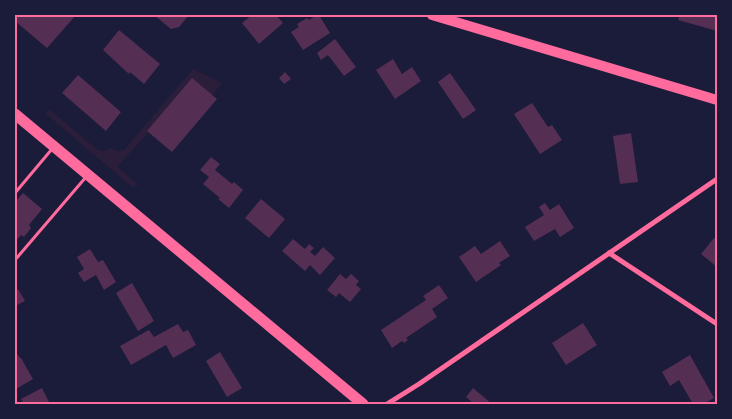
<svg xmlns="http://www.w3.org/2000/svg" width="732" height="419" font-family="'DM Sans',sans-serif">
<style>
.green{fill:#2a1e3b}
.building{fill:#542f53}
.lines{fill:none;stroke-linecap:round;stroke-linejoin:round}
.service{stroke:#ff6b9d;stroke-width:3}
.minor{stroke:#ff6b9d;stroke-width:5}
.primary{stroke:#ff6b9d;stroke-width:10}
.trunk{stroke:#ff6b9d;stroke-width:11}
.neatline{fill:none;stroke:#ff6b9d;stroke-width:2}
</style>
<rect width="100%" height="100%" fill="#1b1b3a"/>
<!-- green -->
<path class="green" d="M 193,69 L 222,83 L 212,96 L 147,131 L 147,134 L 117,167 L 139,185 L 132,187 L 45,113 L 50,110 L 98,150 L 103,151 L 111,148 L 117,151 L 124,150 Z"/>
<!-- building -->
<path class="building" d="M 15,15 L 76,15 L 47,48 L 15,21 Z
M 154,15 L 189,15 L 179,27 L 171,29 Z
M 252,15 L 276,15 L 283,23 L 259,44 L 242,23 Z
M 317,15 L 319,15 L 330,33 L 303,50 L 291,32 L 299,27 L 297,24 L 307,18 L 309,20 Z
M 680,15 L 717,15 L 717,31 L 678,20 Z
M 119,30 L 160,64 L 144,84 L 130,72 L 129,74 L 103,50 Z
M 335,39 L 356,67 L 344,76 L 328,55 L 321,60 L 317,53 Z
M 393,59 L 402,74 L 412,67 L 421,81 L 395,99 L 376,70 Z
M 285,72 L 291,79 L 284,84 L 279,78 Z
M 450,73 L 476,110 L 463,119 L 438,82 Z
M 78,75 L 121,112 L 106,131 L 62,93 Z
M 192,78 L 217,99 L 172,152 L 147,131 Z
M 532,103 L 548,127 L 552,125 L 562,140 L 540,154 L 514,114 Z
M 631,133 L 638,182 L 620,184 L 613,136 Z
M 211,157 L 220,164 L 215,170 L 232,184 L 234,182 L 243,190 L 229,208 L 218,199 L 220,198 L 203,184 L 209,177 L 200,170 Z
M 23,193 L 42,209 L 29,225 L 31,228 L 24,237 L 21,235 L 15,242 L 15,202 Z
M 261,199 L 285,219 L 269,238 L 245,218 Z
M 545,203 L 550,210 L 559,204 L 574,228 L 560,237 L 555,229 L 534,241 L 525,227 L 544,215 L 539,207 Z
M 714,238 L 717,241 L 717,267 L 701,254 Z
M 293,239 L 305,249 L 309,244 L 314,248 L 310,252 L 315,256 L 323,247 L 335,258 L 320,275 L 310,265 L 305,271 L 282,251 Z
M 500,241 L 510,256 L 499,263 L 501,265 L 476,282 L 459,257 L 475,246 L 481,254 Z
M 90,249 L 98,262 L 103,260 L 116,282 L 104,290 L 96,275 L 84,282 L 78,273 L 84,269 L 77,257 Z
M 340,274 L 346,279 L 351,274 L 359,281 L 356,285 L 361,289 L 350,302 L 339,293 L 336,297 L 327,290 Z
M 132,283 L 154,321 L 138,331 L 116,293 Z
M 439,285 L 448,298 L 432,309 L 437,317 L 406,338 L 408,340 L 404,343 L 402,341 L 392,348 L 381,330 L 426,300 L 423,296 Z
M 18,289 L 25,301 L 15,306 L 15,291 Z
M 583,323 L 597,345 L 566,365 L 552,343 Z
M 178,324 L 183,332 L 188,330 L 196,345 L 173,358 L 166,345 L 131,365 L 120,346 L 149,330 L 154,337 Z
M 15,351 L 20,358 L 21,358 L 33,379 L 16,389 Z
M 220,352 L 242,388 L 227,397 L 206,361 Z
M 690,355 L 714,398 L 703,404 L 693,404 L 679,380 L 670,386 L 662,372 Z
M 42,388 L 50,404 L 24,404 L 21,399 Z
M 473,388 L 492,404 L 474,404 L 466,397 Z"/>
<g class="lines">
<!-- service -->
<path class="service" d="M 15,193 L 52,149
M 15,260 L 86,177"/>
<!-- minor -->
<path class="minor" d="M 609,253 L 717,324
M 387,404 L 419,384 L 717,179"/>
<!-- primary -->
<path class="primary" d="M 432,15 L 717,100"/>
<!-- trunk -->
<path class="trunk" d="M 15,114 L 363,404"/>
</g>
<!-- border -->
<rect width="732" height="419" fill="none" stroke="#1b1b3a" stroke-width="32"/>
<rect x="16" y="16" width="700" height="387" class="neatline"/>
</svg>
